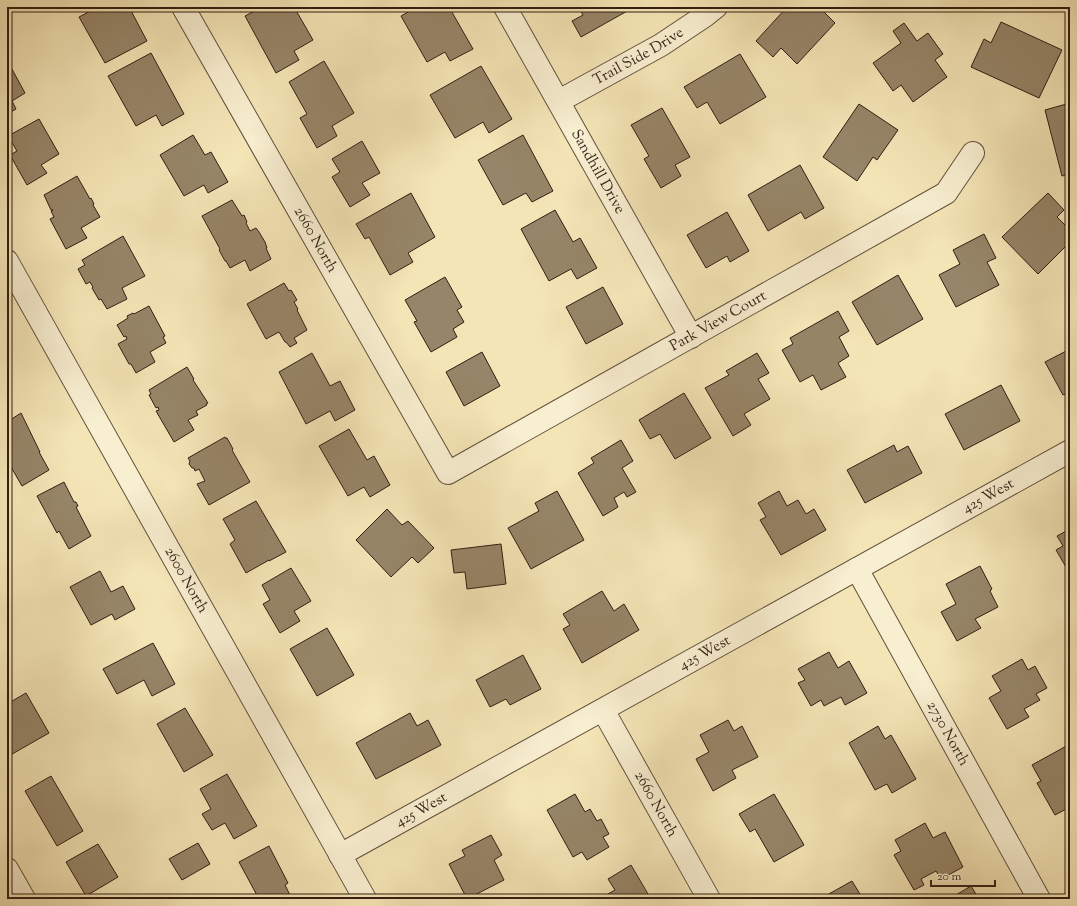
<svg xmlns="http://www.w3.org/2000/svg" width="1077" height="906" font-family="'Sorts Mill Goudy',serif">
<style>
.building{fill:#968568;stroke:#311e13}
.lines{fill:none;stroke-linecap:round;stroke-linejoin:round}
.minor-casing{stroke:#62503c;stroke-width:24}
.minor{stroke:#f8eed0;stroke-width:22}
.labels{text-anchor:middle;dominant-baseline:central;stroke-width:3;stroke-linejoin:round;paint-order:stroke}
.street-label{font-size:15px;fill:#311e13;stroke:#f8eed0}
</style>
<rect width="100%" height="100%" fill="#f4e5b6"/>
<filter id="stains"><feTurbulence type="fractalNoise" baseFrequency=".005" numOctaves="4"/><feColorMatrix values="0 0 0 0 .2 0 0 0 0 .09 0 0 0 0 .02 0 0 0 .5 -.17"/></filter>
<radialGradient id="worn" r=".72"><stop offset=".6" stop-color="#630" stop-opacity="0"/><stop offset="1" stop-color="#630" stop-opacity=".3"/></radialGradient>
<!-- building -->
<path class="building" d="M 98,7 L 129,7 L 147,41 L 105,63 L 79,17 Z
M 262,7 L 294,7 L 313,40 L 294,51 L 299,60 L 276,73 L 245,16 Z
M 417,7 L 449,7 L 473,49 L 450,61 L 445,52 L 427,62 L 401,16 Z
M 578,7 L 628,7 L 629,10 L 581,37 L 572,21 L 583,15 Z
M 787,7 L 819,7 L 835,23 L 797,64 L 781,48 L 773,57 L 756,41 Z
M 1001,22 L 1062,50 L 1039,98 L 971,67 L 984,39 L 991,43 Z
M 904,23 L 917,41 L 928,33 L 943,54 L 935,60 L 947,77 L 913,102 L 901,85 L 893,91 L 873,63 L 901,43 L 893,31 Z
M 151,53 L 184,114 L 162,126 L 156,115 L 136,126 L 108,76 Z
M 740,54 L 766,97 L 720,124 L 707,102 L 697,108 L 684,87 Z
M 7,60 L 25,93 L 12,101 L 16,109 L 7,114 Z
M 324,61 L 354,113 L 332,126 L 337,136 L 317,148 L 300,118 L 307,114 L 289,82 Z
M 481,66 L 512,119 L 489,133 L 483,122 L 455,138 L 430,95 Z
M 1070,103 L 1070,174 L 1062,176 L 1045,110 Z
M 859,104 L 898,130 L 877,160 L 873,157 L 857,181 L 823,157 Z
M 662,108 L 690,157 L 675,165 L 681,176 L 661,188 L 644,159 L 649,156 L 631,125 Z
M 39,119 L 59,154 L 41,165 L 47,173 L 27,185 L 10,155 L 17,151 L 8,136 Z
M 193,135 L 205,155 L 211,152 L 228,182 L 208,193 L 204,185 L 184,196 L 160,155 Z
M 523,135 L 553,191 L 532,202 L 526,193 L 503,205 L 478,160 Z
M 362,141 L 380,173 L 362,183 L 370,195 L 350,207 L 332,177 L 340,172 L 332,159 Z
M 800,165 L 824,208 L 805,219 L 801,212 L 768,231 L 748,195 Z
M 77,176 L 90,199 L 91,198 L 94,204 L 93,205 L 100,217 L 81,228 L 87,238 L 66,249 L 50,219 L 54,217 L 51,211 L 53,210 L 51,210 L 44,195 Z
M 411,193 L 435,237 L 408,253 L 413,262 L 390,275 L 369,237 L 365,239 L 356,224 Z
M 1048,193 L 1064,210 L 1057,217 L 1070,230 L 1070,242 L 1038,274 L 1002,237 Z
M 232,200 L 242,216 L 244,215 L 247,222 L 246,223 L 250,231 L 256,228 L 259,232 L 265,242 L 267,248 L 266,248 L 271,259 L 250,271 L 245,260 L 230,268 L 226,261 L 225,261 L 219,250 L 220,249 L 202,216 Z
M 555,210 L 573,242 L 580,238 L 597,268 L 577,279 L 571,269 L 549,281 L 521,229 Z
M 727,212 L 749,251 L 730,262 L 727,256 L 706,268 L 687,235 Z
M 984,234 L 996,258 L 987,262 L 999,285 L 956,307 L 939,275 L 960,264 L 953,250 Z
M 123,236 L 145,276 L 122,288 L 127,299 L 107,309 L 101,299 L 99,300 L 92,288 L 93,287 L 90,282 L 86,284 L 78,269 L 85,265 L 82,260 Z
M 898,275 L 923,319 L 877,345 L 852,302 Z
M 445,277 L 462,307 L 457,310 L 464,322 L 453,329 L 457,337 L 431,352 L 414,322 L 417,321 L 405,300 Z
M 284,283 L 289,291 L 291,290 L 297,300 L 294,302 L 298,309 L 297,310 L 307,330 L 294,338 L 297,343 L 290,347 L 286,342 L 285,342 L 279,332 L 266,339 L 247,304 Z
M 603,287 L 623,324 L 586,344 L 566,307 Z
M 149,306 L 165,336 L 163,337 L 166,343 L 150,352 L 155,362 L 136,373 L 131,364 L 129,364 L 118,344 L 127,339 L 126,336 L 124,337 L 117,325 L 128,318 L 127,316 L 133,313 L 134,314 Z
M 838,311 L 849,331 L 839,337 L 849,356 L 838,363 L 846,377 L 821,390 L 813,375 L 800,382 L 782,350 L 793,344 L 790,338 Z
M 1070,349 L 1070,392 L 1063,395 L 1045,362 Z
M 482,352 L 500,386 L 464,406 L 446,372 Z
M 312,353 L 330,386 L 340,381 L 355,410 L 335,421 L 330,411 L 306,424 L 279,372 Z
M 757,353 L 769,373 L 758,379 L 770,399 L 744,414 L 751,425 L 733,436 L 705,388 L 729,375 L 726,371 Z
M 187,367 L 194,379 L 193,380 L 208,403 L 206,404 L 207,405 L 196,411 L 198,415 L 188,420 L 194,430 L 174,442 L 156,411 L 159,410 L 158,407 L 156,408 L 149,395 L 151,394 L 149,390 Z
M 1001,385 L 1020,421 L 964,450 L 945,414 Z
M 684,393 L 711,438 L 675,459 L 660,434 L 650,439 L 639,420 Z
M 21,413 L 40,452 L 39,452 L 49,470 L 22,486 L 7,460 L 7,422 Z
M 349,429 L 367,460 L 374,456 L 390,485 L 370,497 L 364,487 L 348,496 L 319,446 Z
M 225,437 L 225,438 L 227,438 L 233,449 L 232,450 L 250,482 L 209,505 L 197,484 L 205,481 L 199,469 L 195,471 L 194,468 L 192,468 L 189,464 L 190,461 L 188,458 Z
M 621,440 L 633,461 L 622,468 L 636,492 L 627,497 L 624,492 L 614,498 L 618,507 L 603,516 L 578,473 L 594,463 L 591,458 Z
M 894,445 L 897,452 L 908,446 L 922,473 L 865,503 L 847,470 Z
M 64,482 L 74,502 L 76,502 L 78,506 L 76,507 L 91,536 L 69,549 L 59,531 L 57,533 L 37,496 Z
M 557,491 L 584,540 L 531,569 L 508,528 L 539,511 L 535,503 Z
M 779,491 L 787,506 L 798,500 L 806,514 L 814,509 L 826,530 L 781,555 L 760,520 L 766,517 L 758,503 Z
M 256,501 L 286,552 L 269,561 L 269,560 L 246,573 L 230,544 L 235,540 L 223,519 Z
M 387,509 L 402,525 L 408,521 L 434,548 L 418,563 L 412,557 L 391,577 L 356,540 Z
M 1070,529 L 1070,574 L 1056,550 L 1063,546 L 1057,536 Z
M 501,544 L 506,584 L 467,589 L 465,572 L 454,573 L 451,550 Z
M 980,566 L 992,589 L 990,591 L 998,607 L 975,619 L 981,628 L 957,641 L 941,612 L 956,604 L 946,584 Z
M 291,568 L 311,601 L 294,611 L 300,621 L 280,633 L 263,604 L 270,600 L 262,585 Z
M 100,571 L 111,592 L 123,586 L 135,609 L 115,620 L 112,614 L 91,625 L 70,587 Z
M 602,591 L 614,611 L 624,604 L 639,630 L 582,663 L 563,629 L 570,625 L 563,614 Z
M 327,628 L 354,675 L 317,696 L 290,649 Z
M 153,643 L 175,684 L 152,696 L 144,680 L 117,694 L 103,669 Z
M 829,652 L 838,668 L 849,661 L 867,693 L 845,705 L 841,697 L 824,706 L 821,700 L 811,706 L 798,683 L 805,680 L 798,669 Z
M 523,655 L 541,689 L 510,705 L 506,699 L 490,707 L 476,680 Z
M 1022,659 L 1028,670 L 1035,666 L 1047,688 L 1036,694 L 1040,700 L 1024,709 L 1029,717 L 1007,729 L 989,698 L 1001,691 L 992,676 Z
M 26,693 L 49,733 L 7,757 L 7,704 Z
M 185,708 L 213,755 L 184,772 L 157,724 Z
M 410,713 L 417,726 L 428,720 L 441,745 L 376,779 L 356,743 Z
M 728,720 L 734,731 L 742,726 L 758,757 L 732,770 L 736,778 L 713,791 L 696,759 L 709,752 L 700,735 Z
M 878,726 L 885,739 L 891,735 L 916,779 L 892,793 L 887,784 L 875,790 L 849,743 Z
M 1070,744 L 1070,807 L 1055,815 L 1037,783 L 1041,781 L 1032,765 Z
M 227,774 L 257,826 L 234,839 L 225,823 L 212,830 L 202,814 L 211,809 L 200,789 Z
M 51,776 L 83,831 L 57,846 L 25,791 Z
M 575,794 L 585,812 L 590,809 L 597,821 L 601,819 L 609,834 L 603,837 L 609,847 L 587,860 L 582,852 L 573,857 L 547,810 Z
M 774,794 L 804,845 L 774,862 L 755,829 L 750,832 L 739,814 Z
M 925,823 L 933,838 L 945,832 L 963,867 L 941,879 L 936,871 L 921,879 L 924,885 L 914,890 L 894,855 L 901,851 L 895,840 Z
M 491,835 L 502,855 L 494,860 L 504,880 L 467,899 L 449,864 L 465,856 L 462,850 Z
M 198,843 L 210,864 L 182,880 L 169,859 Z
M 98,844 L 118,877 L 86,896 L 66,862 Z
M 269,846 L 288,883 L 285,885 L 292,899 L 259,899 L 239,862 Z
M 631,865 L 651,899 L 599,899 L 615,890 L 608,879 Z
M 852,881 L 863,899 L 820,899 Z
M 971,886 L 979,899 L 949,899 Z"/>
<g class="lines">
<defs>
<g id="minor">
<path id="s1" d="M 183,7 L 448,473 L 946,193 L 973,153"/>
<path id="s2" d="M 505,7 L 691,337"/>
<path id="s3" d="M 559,101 L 661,45 L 706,15 L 716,7"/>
<path id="s4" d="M 7,261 L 365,899"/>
<path id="s5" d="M 857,569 L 1039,899"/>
<path id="s6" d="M 603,710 L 709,899"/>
<path id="s7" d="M 340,855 L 1070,451"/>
<path d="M 7,869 L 24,899"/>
</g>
</defs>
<!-- minor casing -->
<use href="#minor" class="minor-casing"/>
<!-- minor -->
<use href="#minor" class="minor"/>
</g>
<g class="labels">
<!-- street labels -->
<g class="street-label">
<text stroke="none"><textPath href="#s3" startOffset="91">Trail Side Drive</textPath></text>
<text stroke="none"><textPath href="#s2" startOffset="189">Sandhill Drive</textPath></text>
<text stroke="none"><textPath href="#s1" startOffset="268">2660 North</textPath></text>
<text stroke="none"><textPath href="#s1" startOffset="846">Park View Court</textPath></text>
<text stroke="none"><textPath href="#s7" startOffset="741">425 West</textPath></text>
<text stroke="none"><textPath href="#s4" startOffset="366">2600 North</textPath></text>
<text stroke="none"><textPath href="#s7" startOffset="417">425 West</textPath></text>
<text stroke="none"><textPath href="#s5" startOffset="188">2730 North</textPath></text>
<text stroke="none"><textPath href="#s6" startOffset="108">2660 North</textPath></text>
<text stroke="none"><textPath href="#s7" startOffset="93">425 West</textPath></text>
</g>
</g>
<!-- margin -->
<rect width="1077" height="906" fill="none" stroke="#f4e5b6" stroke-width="24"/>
<rect x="8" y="8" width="1061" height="890" fill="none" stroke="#311e13" stroke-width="2"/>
<rect x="12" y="12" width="1053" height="882" fill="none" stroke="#311e13"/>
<!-- scale -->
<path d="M931 880v6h64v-6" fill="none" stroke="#311e13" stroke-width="2"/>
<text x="937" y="880" font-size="12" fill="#311e13" stroke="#f8eed0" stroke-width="3" paint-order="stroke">20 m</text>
<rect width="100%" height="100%" filter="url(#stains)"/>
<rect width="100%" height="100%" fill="url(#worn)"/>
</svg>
